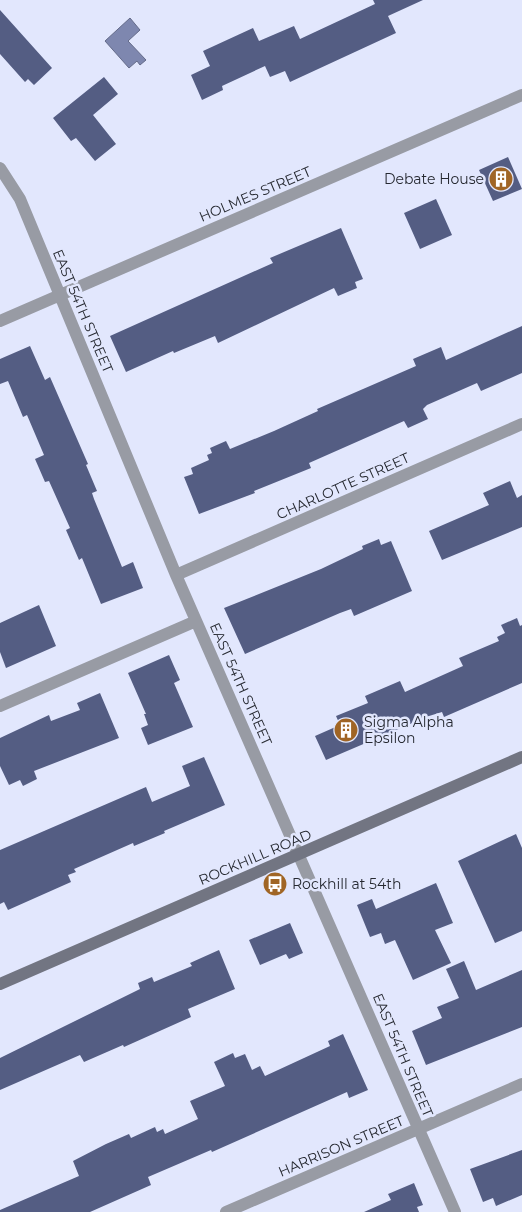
<svg xmlns="http://www.w3.org/2000/svg" width="522" height="1212" font-family="Montserrat,sans-serif">
<style>
.water{fill:#7e87af;stroke:#646b89}
.building{fill:#545d83}
.lines{fill:none;stroke-linecap:round;stroke-linejoin:round}
.minor{stroke:#989ba4;stroke-width:12}
.secondary{stroke:#727582;stroke-width:12}
.labels{text-anchor:middle;dominant-baseline:central;stroke-width:5;stroke-linejoin:round;paint-order:stroke}
.poi-label{font-size:14px;fill:#262931;stroke:#e2e7fd;text-anchor:start}
.street-label{font-size:14px;fill:#262931;stroke:#e2e7fd}
</style>
<rect width="100%" height="100%" fill="#e2e7fd"/>
<!-- water -->
<path class="water" d="M 130,18 L 140,30 L 128,41 L 146,60 L 140,65 L 137,61 L 129,68 L 105,41 Z"/>
<!-- building -->
<path class="building" d="M 373,0 L 423,0 L 388,16 L 396,33 L 290,82 L 285,71 L 270,77 L 265,66 L 222,86 L 223,90 L 202,100 L 191,75 L 210,66 L 203,51 L 253,28 L 259,41 L 294,26 L 300,39 L 375,4 Z
M 0,10 L 52,68 L 34,85 L 28,79 L 25,82 L 0,54 Z
M 104,77 L 118,94 L 93,115 L 116,144 L 95,161 L 76,138 L 71,141 L 53,118 Z
M 508,157 L 522,189 L 493,201 L 479,170 Z
M 436,199 L 452,235 L 420,249 L 404,213 Z
M 341,228 L 363,279 L 355,282 L 357,288 L 338,296 L 334,288 L 218,343 L 215,336 L 174,353 L 173,351 L 126,372 L 110,336 L 273,263 L 270,258 Z
M 522,326 L 522,373 L 481,391 L 477,383 L 427,405 L 423,409 L 428,419 L 408,428 L 404,421 L 309,463 L 311,468 L 254,491 L 255,493 L 199,514 L 184,477 L 193,474 L 191,468 L 209,460 L 207,455 L 212,453 L 210,448 L 226,441 L 230,449 L 274,431 L 318,411 L 317,409 L 416,366 L 413,359 L 441,347 L 446,360 Z
M 30,346 L 45,380 L 50,377 L 88,464 L 86,465 L 97,491 L 92,493 L 94,499 L 122,567 L 133,562 L 143,588 L 101,604 L 82,558 L 79,560 L 66,530 L 70,528 L 49,481 L 45,482 L 35,459 L 44,455 L 27,415 L 23,417 L 8,381 L 0,384 L 0,359 Z
M 510,481 L 517,498 L 522,495 L 522,527 L 442,560 L 429,531 L 489,505 L 483,493 Z
M 379,539 L 381,545 L 391,541 L 412,591 L 354,616 L 351,609 L 340,613 L 245,654 L 224,608 L 321,569 L 363,549 L 362,546 Z
M 39,605 L 56,646 L 6,668 L 0,652 L 0,623 Z
M 517,618 L 520,626 L 522,625 L 522,683 L 444,717 L 442,712 L 429,716 L 326,760 L 315,736 L 340,725 L 336,716 L 368,703 L 365,696 L 400,681 L 405,692 L 463,666 L 459,658 L 499,641 L 497,637 L 505,633 L 501,625 Z
M 169,655 L 180,680 L 174,683 L 193,727 L 148,745 L 141,728 L 148,725 L 144,714 L 146,714 L 128,673 Z
M 100,693 L 119,738 L 34,771 L 37,779 L 23,786 L 20,780 L 9,785 L 0,766 L 0,738 L 49,715 L 51,721 L 80,710 L 77,703 Z
M 204,757 L 225,805 L 164,831 L 165,833 L 134,846 L 133,843 L 74,869 L 76,872 L 68,875 L 71,882 L 8,910 L 4,902 L 0,904 L 0,850 L 146,787 L 152,802 L 190,786 L 182,766 Z
M 516,834 L 522,848 L 522,931 L 495,943 L 458,861 Z
M 436,883 L 453,923 L 435,930 L 451,963 L 413,980 L 395,940 L 385,944 L 381,933 L 370,937 L 357,905 L 372,899 L 376,909 Z
M 290,923 L 303,953 L 289,959 L 286,954 L 260,965 L 249,940 Z
M 219,950 L 235,989 L 188,1009 L 191,1017 L 124,1047 L 123,1045 L 84,1062 L 80,1055 L 0,1090 L 0,1058 L 140,989 L 138,983 L 152,977 L 154,982 L 192,966 L 190,963 Z
M 464,961 L 476,990 L 522,970 L 522,1027 L 426,1065 L 412,1031 L 442,1018 L 437,1007 L 459,998 L 446,969 Z
M 343,1034 L 368,1090 L 349,1098 L 347,1092 L 212,1152 L 211,1150 L 148,1177 L 151,1185 L 90,1212 L 0,1212 L 0,1210 L 79,1176 L 73,1161 L 106,1144 L 129,1134 L 131,1138 L 155,1127 L 157,1132 L 163,1129 L 165,1134 L 198,1119 L 190,1101 L 225,1086 L 214,1062 L 233,1053 L 235,1058 L 245,1054 L 252,1070 L 260,1066 L 265,1076 L 330,1046 L 328,1041 Z
M 522,1150 L 522,1195 L 496,1206 L 493,1198 L 483,1202 L 470,1169 Z
M 414,1183 L 423,1205 L 417,1207 L 419,1212 L 364,1212 L 391,1200 L 388,1194 Z"/>
<g class="lines">
<!-- minor -->
<path class="minor" d="M 0,168 L 20,199 L 176,575 L 455,1212
M 0,321 L 522,95
M 176,575 L 522,424
M 0,706 L 196,621
M 226,1212 L 522,1084"/>
<!-- secondary -->
<path class="secondary" d="M 0,984 L 522,757"/>
</g>
<!-- icons -->
<defs>
<symbol id="building-disc" viewBox="-11 -11 22 22"><circle r="9.5" fill="#a06525" stroke="#e2e7fd"/><path d="M-4-6H4V6H1V3H-1V6H-4ZM-2.5-4.3h1.7v1.8h-1.7ZM.8-4.3h1.7v1.8H.8ZM-2.5-1h1.7V.8h-1.7ZM.8-1h1.7V.8H.8Z" fill="#fff"/></symbol>
<symbol id="bus-disc" viewBox="-11 -11 22 22"><circle r="9.5" fill="#a06525" stroke="#e2e7fd"/><path d="M-5-6H5V4H4V6H2V4H-2V6H-4V4H-5ZM-3.5-4V0h7V-4ZM-3.5 1.2v1.5H-2V1.2ZM2 1.2v1.5H3.5V1.2Z" fill="#fff"/></symbol>
</defs>
<g fill-rule="evenodd">
<use href="#building-disc" x="487" y="165" width="28" height="28"/>
<use href="#building-disc" x="332" y="716" width="28" height="28"/>
<use href="#bus-disc" x="261" y="870" width="28" height="28"/>
</g>
<g class="labels">
<!-- poi labels -->
<g class="poi-label">
<text x="484" y="179" text-anchor="end">Debate House</text>
<text x="364" y="722">Sigma Alpha<tspan x="364" dy="16">Epsilon</tspan></text>
<text x="292" y="884">Rockhill at 54th</text>
</g>
<!-- street labels -->
<g class="street-label">
<text transform="translate(255 194) rotate(-23)">HOLMES STREET</text>
<text transform="translate(83 311) rotate(67)">EAST 54TH STREET</text>
<text transform="translate(343 486) rotate(-24)">CHARLOTTE STREET</text>
<text transform="translate(241 684) rotate(66)">EAST 54TH STREET</text>
<text transform="translate(255 857) rotate(-23)">ROCKHILL ROAD</text>
<text transform="translate(403 1055) rotate(67)">EAST 54TH STREET</text>
<text transform="translate(341 1146) rotate(-23)">HARRISON STREET</text>
</g>
</g>
</svg>
